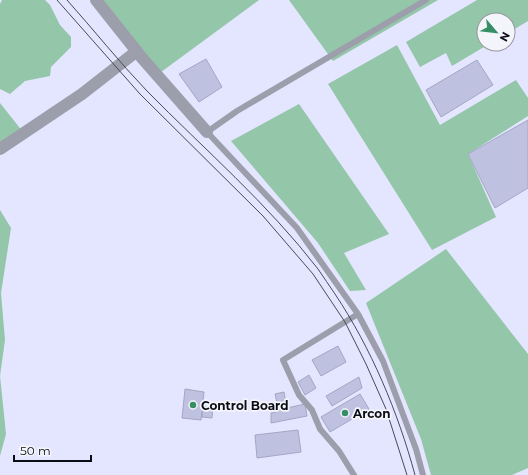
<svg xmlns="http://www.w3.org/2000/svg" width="528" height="475" font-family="Montserrat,sans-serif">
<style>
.green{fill:#94c6a9}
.building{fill:#bfc1e0;stroke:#a4a6c4}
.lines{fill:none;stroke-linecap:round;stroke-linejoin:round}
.lane{stroke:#9d9eab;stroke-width:6}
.street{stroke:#9d9eab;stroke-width:12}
.tram{stroke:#494a58;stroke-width:1}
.poi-dot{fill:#368f64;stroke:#f4f4fb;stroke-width:1.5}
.labels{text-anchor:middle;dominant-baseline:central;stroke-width:3.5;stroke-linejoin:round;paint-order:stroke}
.poi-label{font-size:12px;font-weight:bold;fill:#0b0c16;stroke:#f4f4fb;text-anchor:start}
</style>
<rect width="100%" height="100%" fill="#e4e5ff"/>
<!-- green -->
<path class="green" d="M 2,0 L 45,0 L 50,5 L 60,25 L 71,37 L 71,47 L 51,67 L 50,76 L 25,81 L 10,94 L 0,89 L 0,4 Z
M 103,0 L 259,0 L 157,75 Z
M 289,0 L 438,0 L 333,61 Z
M 477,0 L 528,0 L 528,21 L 508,33 L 508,20 L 484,20 L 484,44 L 489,44 L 452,66 L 446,53 L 420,67 L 406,42 Z
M 397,45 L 440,125 L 516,80 L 528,98 L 528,116 L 468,154 L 496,217 L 432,250 L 328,84 Z
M 0,103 L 23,132 L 0,147 Z
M 299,104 L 389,234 L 344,253 L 366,290 L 350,291 L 318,243 L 231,141 Z
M 0,210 L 11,228 L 1,293 L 5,340 L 0,376 L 6,434 L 0,456 Z
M 446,249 L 528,354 L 528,468 L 512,475 L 431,475 L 421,439 L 366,303 Z"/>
<!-- building -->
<path class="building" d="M 206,59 L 222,87 L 199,102 L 179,74 Z
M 477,60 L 493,85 L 441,117 L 426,90 Z
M 528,120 L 528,188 L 495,208 L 468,154 Z
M 338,346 L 346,362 L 321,376 L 312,360 Z
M 309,375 L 316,388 L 305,395 L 298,382 Z
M 359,377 L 362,388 L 332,406 L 326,396 Z
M 185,389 L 204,392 L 201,420 L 182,418 Z
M 284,392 L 287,408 L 305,404 L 307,416 L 271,423 L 271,413 L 279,411 L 275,394 Z
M 360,394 L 369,409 L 330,432 L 321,417 Z
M 203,406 L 213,407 L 212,418 L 202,417 Z
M 298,430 L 301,452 L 257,458 L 255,435 Z"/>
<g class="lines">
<!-- lane -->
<path class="lane" d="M 358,314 L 297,228 L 207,132 L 237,111 L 426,0
M 354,475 L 339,451 L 320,429 L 312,410 L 299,395 L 283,360 L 358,314 L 383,361 L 416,449 L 423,475"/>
<!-- street -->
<path class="street" d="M 96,0 L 142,58 L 207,132
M 0,149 L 82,94 L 137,51"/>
<!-- tram -->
<path class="tram" d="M 57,0 L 140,94 L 263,216 L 313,274 L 345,322 L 366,364 L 386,409 L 407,475
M 67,0 C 94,30 119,62 147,91 C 204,149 268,204 318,269 C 324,277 329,286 335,294 C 371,348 398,412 415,475"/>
</g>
<!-- markers -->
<g class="poi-dot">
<circle cx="193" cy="405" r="4"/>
<circle cx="345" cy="413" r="4"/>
</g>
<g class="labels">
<!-- poi labels -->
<g class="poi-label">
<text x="201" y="405">Control Board</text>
<text x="353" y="413">Arcon</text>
</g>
</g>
<!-- north arrow -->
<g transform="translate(496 32) rotate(118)"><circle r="19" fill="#f4f4fb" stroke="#97979f"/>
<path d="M0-3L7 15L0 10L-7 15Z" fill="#368f64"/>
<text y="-6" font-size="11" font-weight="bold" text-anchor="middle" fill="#0b0c16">N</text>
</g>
<!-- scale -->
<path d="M14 455v6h77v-6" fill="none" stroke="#0b0c16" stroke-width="2"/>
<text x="20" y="455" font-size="12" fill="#0b0c16" stroke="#f4f4fb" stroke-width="3" paint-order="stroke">50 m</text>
</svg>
